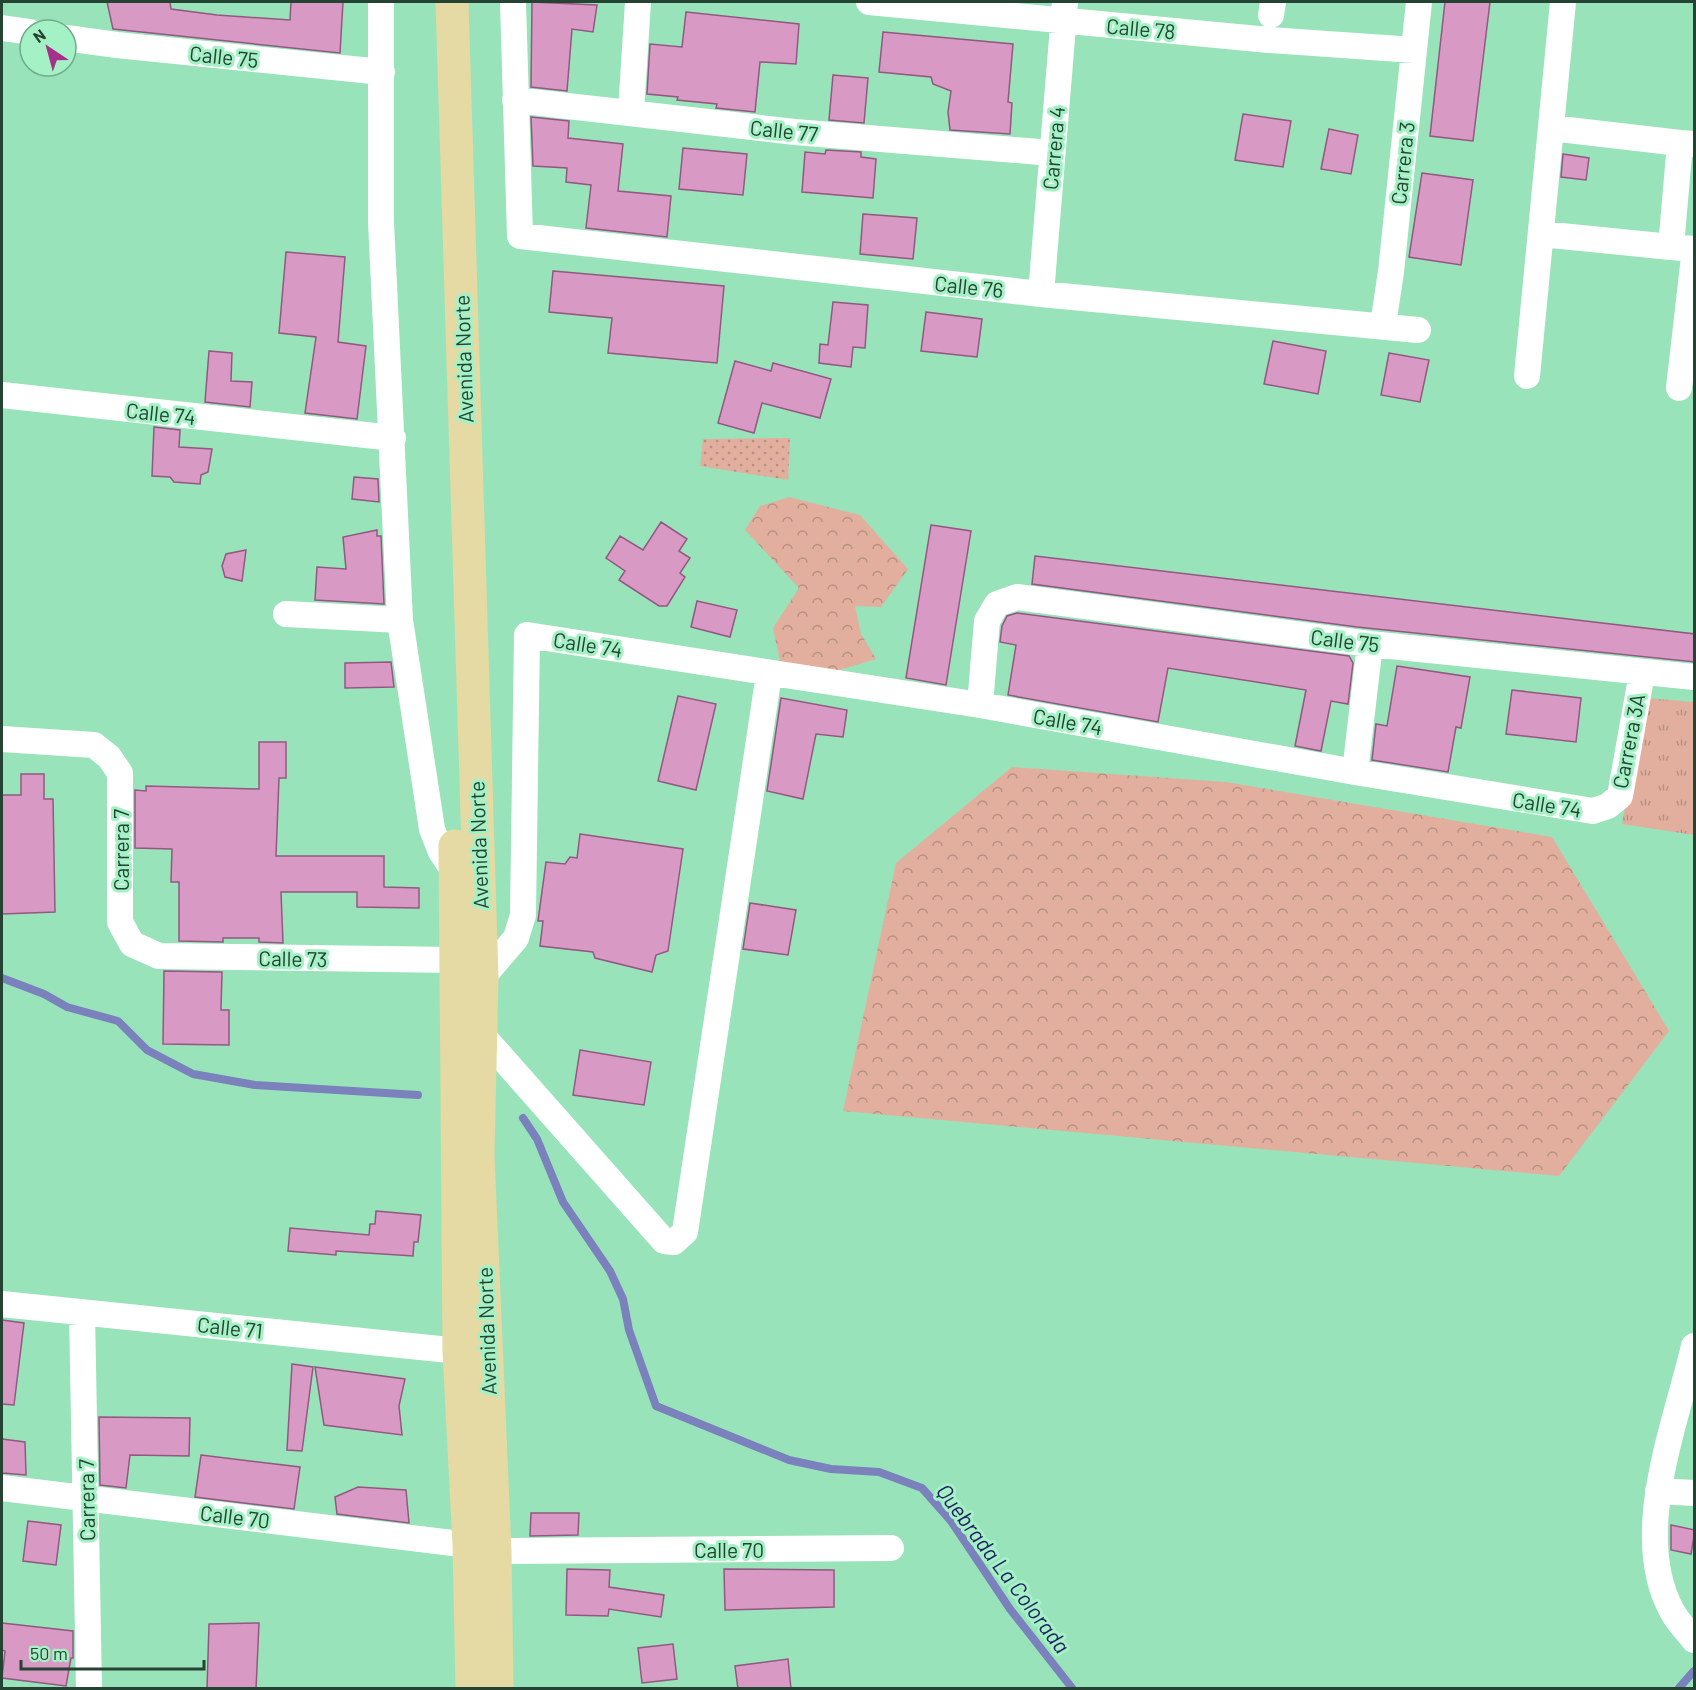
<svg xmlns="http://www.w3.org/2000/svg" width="1696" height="1690" font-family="Barlow,sans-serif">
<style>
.grass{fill:url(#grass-dots)}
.forest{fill:url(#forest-crowns)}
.park{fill:url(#park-tufts)}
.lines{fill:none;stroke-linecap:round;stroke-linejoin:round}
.stream{stroke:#7a81bd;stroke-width:8}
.building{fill:#d999c5;stroke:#935881;stroke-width:1.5}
.street{stroke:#fff;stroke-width:26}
.primary{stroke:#e5daa3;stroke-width:33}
.labels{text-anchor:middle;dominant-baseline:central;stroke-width:6;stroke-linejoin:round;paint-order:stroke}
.street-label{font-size:21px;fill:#244332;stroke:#a5f1c6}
.water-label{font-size:22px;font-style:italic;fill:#221c64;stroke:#a5f1c6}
</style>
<defs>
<pattern id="grass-dots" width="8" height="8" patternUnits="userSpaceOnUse" patternTransform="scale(1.5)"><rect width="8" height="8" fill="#e2af9e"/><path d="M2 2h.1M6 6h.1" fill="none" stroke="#b79081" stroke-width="1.8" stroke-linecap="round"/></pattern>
<pattern id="forest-crowns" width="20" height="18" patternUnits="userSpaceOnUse" patternTransform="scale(1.5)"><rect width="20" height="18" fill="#e2af9e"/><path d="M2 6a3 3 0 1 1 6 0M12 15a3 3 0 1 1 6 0" fill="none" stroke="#b79081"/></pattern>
<pattern id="park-tufts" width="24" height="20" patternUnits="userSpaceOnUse" patternTransform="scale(1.5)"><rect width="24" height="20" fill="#e2af9e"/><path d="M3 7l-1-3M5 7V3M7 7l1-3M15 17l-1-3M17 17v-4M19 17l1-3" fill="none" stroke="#b79081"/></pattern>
</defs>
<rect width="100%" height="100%" fill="#98e3b9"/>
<!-- grass -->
<path class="grass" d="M 790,438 L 788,480 L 700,466 L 703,439 Z"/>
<!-- forest -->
<path class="forest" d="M 789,497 L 860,515 L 908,569 L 881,607 L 855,606 L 861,634 L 876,659 L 820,676 L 783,675 L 773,628 L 799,588 L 745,530 L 760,506 Z
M 1012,767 L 1226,782 L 1552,837 L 1669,1031 L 1559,1176 L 843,1111 L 896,863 Z"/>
<!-- park -->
<path class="park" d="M 1646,698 L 1694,702 L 1694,835 L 1622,824 Z"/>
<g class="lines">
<!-- stream -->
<path class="stream" d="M 2,978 L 44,994 L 67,1007 L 118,1021 L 147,1050 L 193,1074 L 255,1085 L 418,1095
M 523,1118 L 537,1139 L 563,1202 L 610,1271 L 623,1299 L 629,1330 L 656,1406 L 789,1460 L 831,1469 L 879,1472 L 922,1488 L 951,1521 L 1010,1609 L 1072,1688
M 1679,1688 L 1694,1671"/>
</g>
<!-- building -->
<path class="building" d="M 107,2 L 170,2 L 171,9 L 217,15 L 290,20 L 291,2 L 343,2 L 340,53 L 113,29 Z
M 532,2 L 597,5 L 593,32 L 572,29 L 567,91 L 531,87 Z
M 1445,2 L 1490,2 L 1473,141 L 1430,136 Z
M 686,12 L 799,24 L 796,64 L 760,62 L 755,112 L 716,108 L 717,104 L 677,100 L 678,97 L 647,94 L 650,44 L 682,47 Z
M 883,32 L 1013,44 L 1008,102 L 1012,103 L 1010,134 L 950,130 L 948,112 L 951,91 L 933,84 L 931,77 L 879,72 Z
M 833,75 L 868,78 L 864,123 L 829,120 Z
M 1243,114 L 1291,121 L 1283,167 L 1235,160 Z
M 531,117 L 569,121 L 568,138 L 623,144 L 618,191 L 671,196 L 667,237 L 586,228 L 591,185 L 566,182 L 567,168 L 533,166 Z
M 1329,129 L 1358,135 L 1351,174 L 1321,169 Z
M 683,148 L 747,154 L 743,195 L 679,189 Z
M 826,150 L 861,152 L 861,157 L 876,159 L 873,198 L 802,192 L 805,152 L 825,154 Z
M 1563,154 L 1589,158 L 1586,180 L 1561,177 Z
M 1422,173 L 1473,180 L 1461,265 L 1409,257 Z
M 863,214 L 917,218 L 913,259 L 860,254 Z
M 286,252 L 345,257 L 338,342 L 366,346 L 357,419 L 305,413 L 316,337 L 279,333 Z
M 553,271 L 724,286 L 717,363 L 608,353 L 612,318 L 549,312 Z
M 833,302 L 868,305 L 865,348 L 853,347 L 851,367 L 819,363 L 820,344 L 828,345 Z
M 926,312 L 982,319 L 977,357 L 921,351 Z
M 1273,341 L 1326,351 L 1318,394 L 1264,384 Z
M 209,351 L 232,353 L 231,381 L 252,382 L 250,407 L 205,402 Z
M 1389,353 L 1429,360 L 1420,402 L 1381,395 Z
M 735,361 L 771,371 L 773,363 L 831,379 L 820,418 L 762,403 L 754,433 L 718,423 Z
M 154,427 L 180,430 L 179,447 L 212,449 L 208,472 L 201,475 L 200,484 L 174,482 L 170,477 L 152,476 Z
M 354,477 L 378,479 L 379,502 L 352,499 Z
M 661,522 L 687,539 L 679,551 L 690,558 L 680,573 L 685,577 L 667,606 L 659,606 L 619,580 L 625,571 L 606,558 L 620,536 L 643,550 Z
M 931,525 L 971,531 L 946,685 L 906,678 Z
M 377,530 L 377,536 L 381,536 L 384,604 L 315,600 L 317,567 L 346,569 L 343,537 Z
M 246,550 L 242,581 L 225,577 L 222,566 L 226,554 Z
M 1035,556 L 1695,634 L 1695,662 L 1357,627 L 1032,584 Z
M 697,601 L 737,610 L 730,637 L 691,627 Z
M 1017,613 L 1349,656 L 1353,663 L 1348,704 L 1331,701 L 1321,751 L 1295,746 L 1306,690 L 1168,668 L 1158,722 L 1008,695 L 1016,645 L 1000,642 L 1002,626 L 1007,616 Z
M 391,662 L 394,687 L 345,688 L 345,663 Z
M 1397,666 L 1470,677 L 1461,728 L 1456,727 L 1448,772 L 1372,760 L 1376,724 L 1387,726 Z
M 1512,690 L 1581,698 L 1576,742 L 1506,734 Z
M 678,696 L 716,704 L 696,790 L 658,781 Z
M 781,698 L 847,710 L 843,737 L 816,734 L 803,799 L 767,791 Z
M 259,742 L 286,742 L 286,778 L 279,778 L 276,856 L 384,856 L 384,887 L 419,888 L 419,908 L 357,907 L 357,892 L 281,892 L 283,943 L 259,942 L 259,938 L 223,938 L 223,942 L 179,941 L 179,882 L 171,882 L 172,849 L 135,848 L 135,790 L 146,791 L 146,786 L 259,789 Z
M 21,774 L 44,774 L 44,799 L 53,799 L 55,912 L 2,914 L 2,795 L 21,795 Z
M 580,834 L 683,849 L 668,951 L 656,955 L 652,972 L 595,958 L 593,952 L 540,946 L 543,921 L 538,921 L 546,862 L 565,864 L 570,857 L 577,858 Z
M 750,903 L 796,910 L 788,955 L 743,949 Z
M 164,971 L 222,972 L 221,1010 L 229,1010 L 229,1045 L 163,1044 Z
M 580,1050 L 651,1062 L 644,1105 L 573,1095 Z
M 376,1211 L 421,1215 L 418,1242 L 414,1242 L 413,1256 L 336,1251 L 336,1255 L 288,1251 L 290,1228 L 369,1235 L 370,1224 L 375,1224 Z
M 2,1320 L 24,1323 L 14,1405 L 2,1404 Z
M 292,1364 L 313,1367 L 302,1451 L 287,1450 Z
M 315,1367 L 405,1379 L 399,1406 L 402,1435 L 324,1425 Z
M 99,1417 L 190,1418 L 189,1456 L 130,1455 L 126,1488 L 100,1485 Z
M 2,1439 L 25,1442 L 26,1475 L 2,1473 Z
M 201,1455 L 300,1467 L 294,1509 L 195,1497 Z
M 358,1487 L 406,1490 L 409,1523 L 337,1514 L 335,1497 Z
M 531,1513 L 579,1513 L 578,1535 L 530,1536 Z
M 28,1521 L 61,1525 L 56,1565 L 23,1561 Z
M 1671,1525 L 1695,1530 L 1691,1554 L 1671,1550 Z
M 567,1569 L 610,1570 L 609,1587 L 664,1595 L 661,1617 L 609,1609 L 608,1616 L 566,1615 Z
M 724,1569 L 834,1570 L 834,1607 L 725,1610 Z
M 2,1623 L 73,1631 L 73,1658 L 71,1658 L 66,1686 L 2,1678 L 5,1651 L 2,1650 Z
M 259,1623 L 256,1689 L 207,1689 L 209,1624 Z
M 673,1644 L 677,1679 L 642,1683 L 638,1648 Z
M 788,1659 L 791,1689 L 738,1689 L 735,1666 Z"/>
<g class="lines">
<!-- street -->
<path class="street" d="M 381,2 L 381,222 L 400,620 L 432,829 L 441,852 L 456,874
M 513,2 L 520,236 L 1041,294 L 1418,330
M 869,2 L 1269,40 L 1414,50
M 1271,15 L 1273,2
M 2,28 L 30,32
M 66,38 L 117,45 L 382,72
M 515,100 L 795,132 L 1052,153
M 631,111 L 638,2
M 1551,128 L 1680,143
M 1694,144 L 1680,143 L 1671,247 L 1694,249
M 1541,234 L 1671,247
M 1041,294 L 1065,2
M 1383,325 L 1391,272 L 1419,2
M 1527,376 L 1563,2
M 1679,388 L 1694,257
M 2,395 L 393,438
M 286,614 L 400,620
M 980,705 L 987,621 L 997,604 L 1017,597 L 1370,644 L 1694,677
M 2,739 L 94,745 L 109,757 L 120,773 L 120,922 L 132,944 L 159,956 L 456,960
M 1355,772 L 1370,644
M 482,978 L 516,938 L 523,915 L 527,635 L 980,705 L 1355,772 L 1593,811 L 1608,806 L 1620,796 L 1642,673
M 482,1035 L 664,1241 L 674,1242 L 685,1232 L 769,674
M 2,1304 L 459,1351
M 82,1312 L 89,1688
M 1694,1346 C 1676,1424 1630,1535 1672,1611 C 1677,1621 1687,1631 1694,1640
M 2,1488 L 469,1545
M 1658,1491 L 1694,1493
M 495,1551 L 891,1548"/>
<!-- primary -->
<path class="primary" d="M 452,2 L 482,978 L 478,1155 L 495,1551 L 497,1688
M 455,846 L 459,1351 L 469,1545 L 472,1688"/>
</g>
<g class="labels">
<!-- street labels -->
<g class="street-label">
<text transform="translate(1141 28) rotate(5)">Calle 78</text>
<text transform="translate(224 56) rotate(6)">Calle 75</text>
<text transform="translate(784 130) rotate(6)">Calle 77</text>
<text transform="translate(1053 148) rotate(-85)">Carrera 4</text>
<text transform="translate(1402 163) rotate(-84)">Carrera 3</text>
<text transform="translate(969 286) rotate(6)">Calle 76</text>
<text transform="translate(463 359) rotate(-92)">Avenida Norte</text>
<text transform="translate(161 413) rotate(6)">Calle 74</text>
<text transform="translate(1345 640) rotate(7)">Calle 75</text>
<text transform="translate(588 644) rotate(9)">Calle 74</text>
<text transform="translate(1068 721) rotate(10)">Calle 74</text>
<text transform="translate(1628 741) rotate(-79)">Carrera 3A</text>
<text transform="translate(1547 804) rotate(9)">Calle 74</text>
<text transform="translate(478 845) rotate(-92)">Avenida Norte</text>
<text transform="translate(120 850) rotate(-90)">Carrera 7</text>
<text transform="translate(293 958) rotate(1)">Calle 73</text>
<text transform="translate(230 1327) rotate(6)">Calle 71</text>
<text transform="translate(486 1331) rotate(-92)">Avenida Norte</text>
<text transform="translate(86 1500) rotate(-91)">Carrera 7</text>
<text transform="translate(235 1516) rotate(7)">Calle 70</text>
<text x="729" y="1549">Calle 70</text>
</g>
<!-- water labels -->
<g class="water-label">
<text transform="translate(1004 1568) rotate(53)">Quebrada La Colorada</text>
</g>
</g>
<!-- border -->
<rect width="1696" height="1690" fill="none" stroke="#244332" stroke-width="6"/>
<!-- north arrow -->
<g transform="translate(48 48) rotate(324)"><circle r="28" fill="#a5f1c6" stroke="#71ab8b" stroke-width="1.5"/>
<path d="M0-4.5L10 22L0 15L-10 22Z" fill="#a6318a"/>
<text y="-9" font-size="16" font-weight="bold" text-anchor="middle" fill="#244332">N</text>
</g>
<!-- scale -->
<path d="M21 1660v9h183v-9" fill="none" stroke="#244332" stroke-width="3"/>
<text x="30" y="1660" font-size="18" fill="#244332" stroke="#a5f1c6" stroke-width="4.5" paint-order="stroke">50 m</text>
</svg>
